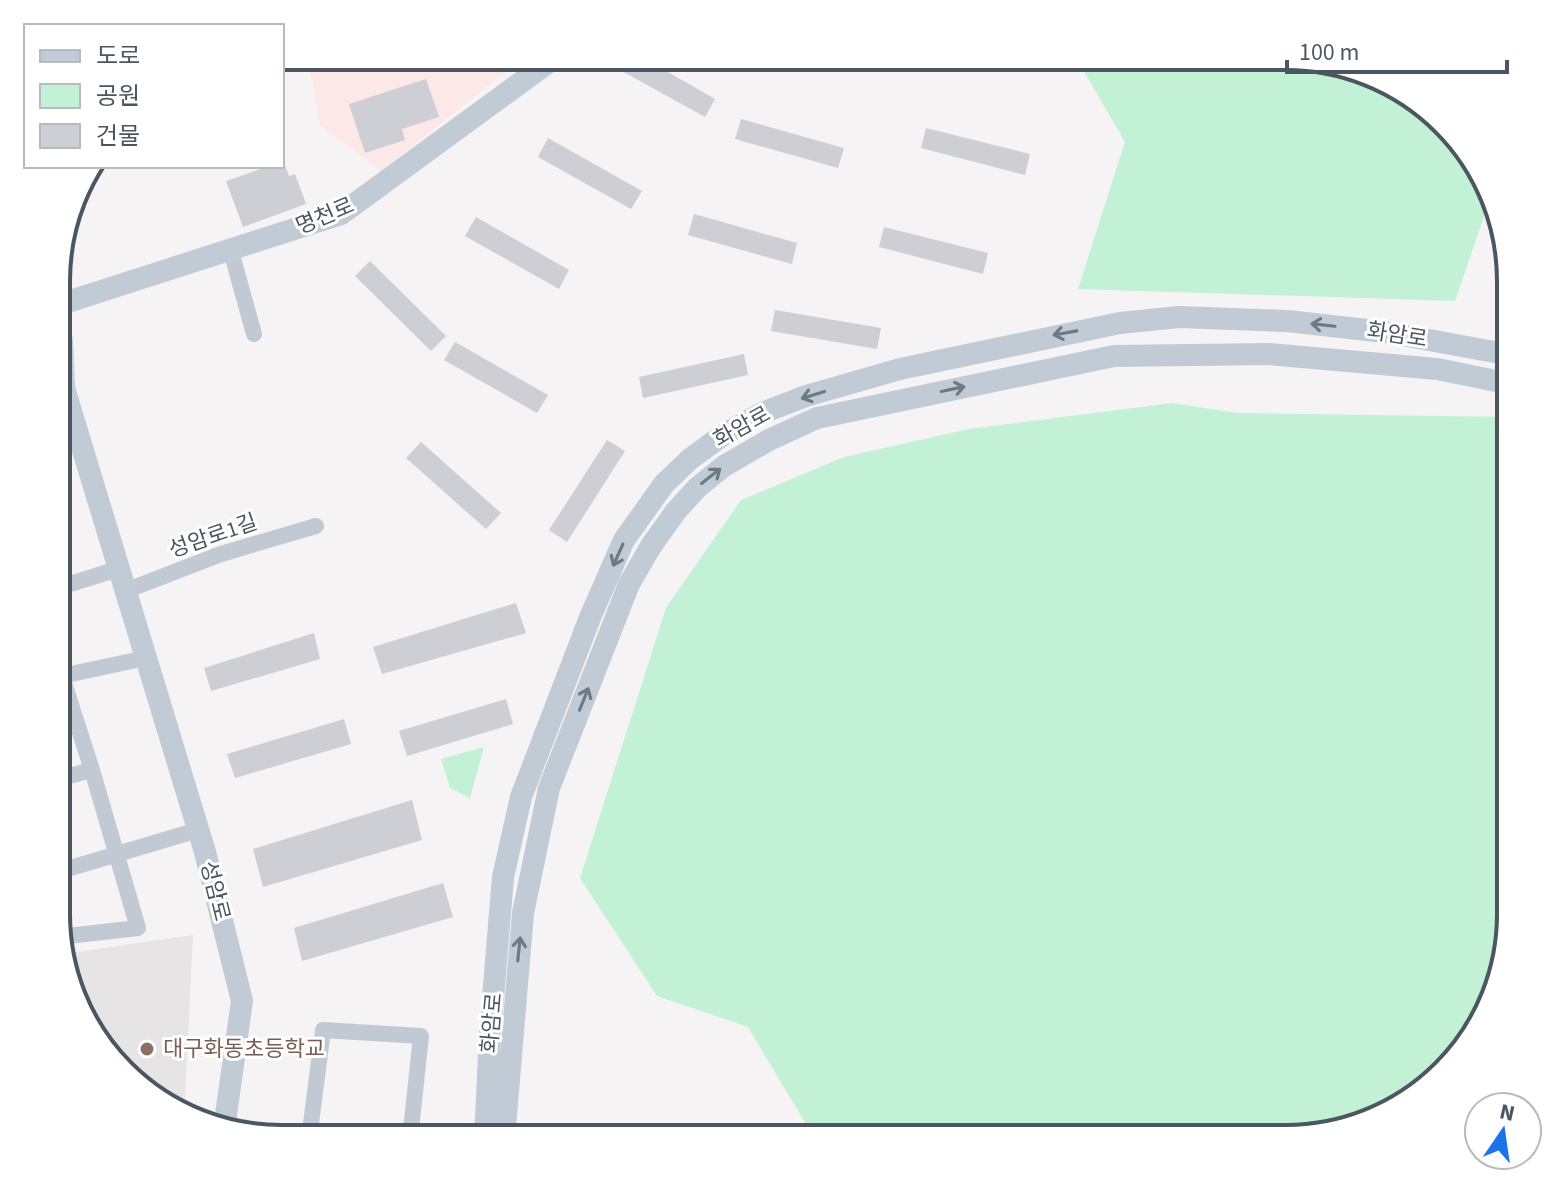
<svg xmlns="http://www.w3.org/2000/svg" width="1567" height="1195" font-family="'Source Sans 3','Noto Sans KR',sans-serif">
<style>
.education{fill:#e6e4e5}
.medical{fill:#fce8e6}
.green{fill:#c3f1d5}
.building{fill:#cdcfd5}
.lines{fill:none;stroke-linecap:round;stroke-linejoin:round}
.street{stroke:#c1cad2;stroke-width:16}
.secondary{stroke:#c1cbd6;stroke-width:22}
.oneway{stroke:#6e7984}
.education-dot{fill:#8d6e63;stroke:#fff;stroke-width:3}
.labels{text-anchor:middle;dominant-baseline:central;stroke-width:6;stroke-linejoin:round;paint-order:stroke}
.street-label{font-size:22px;fill:#4a5661;stroke:#fff}
.education-label{font-size:22px;fill:#785e54;stroke:#fff;text-anchor:start}
.rim{fill:none;stroke:#4a5661;stroke-width:4}
</style>
<rect width="100%" height="100%" fill="#f5f3f3"/>
<!-- education -->
<path class="education" d="M 193,935 L 184,1115 L 133,1083 L 79,1014 L 63,954 Z"/>
<!-- medical -->
<path class="medical" d="M 308,56 L 525,56 L 381,171 L 320,125 Z"/>
<!-- green -->
<path class="green" d="M 1075,56 L 1300,56 L 1372,73 L 1434,112 L 1488,182 L 1491,196 L 1455,301 L 1078,289 L 1125,142 Z
M 1172,403 L 1237,413 L 1511,417 L 1510,929 L 1494,1000 L 1455,1062 L 1385,1116 L 1286,1139 L 815,1139 L 748,1027 L 657,996 L 580,878 L 666,608 L 741,500 L 844,457 L 969,429 Z
M 484,747 L 470,798 L 450,788 L 441,759 Z"/>
<!-- building -->
<path class="building" d="M 450,56 L 486,56 L 487,60 L 455,70 Z
M 616,56 L 640,56 L 715,99 L 705,117 L 611,65 Z
M 426,79 L 439,117 L 402,129 L 405,140 L 365,153 L 349,104 Z
M 741,119 L 844,148 L 838,168 L 735,139 Z
M 926,128 L 1030,154 L 1025,175 L 921,148 Z
M 548,138 L 642,191 L 631,209 L 538,157 Z
M 282,157 L 289,176 L 295,174 L 306,204 L 243,227 L 226,181 L 269,166 L 282,166 Z
M 694,214 L 797,243 L 792,264 L 688,235 Z
M 476,217 L 569,270 L 559,289 L 465,236 Z
M 884,227 L 988,253 L 983,274 L 879,247 Z
M 370,261 L 446,336 L 431,351 L 355,276 Z
M 775,310 L 881,328 L 877,349 L 771,331 Z
M 455,342 L 548,395 L 537,413 L 444,360 Z
M 744,354 L 748,375 L 643,398 L 639,377 Z
M 607,440 L 625,451 L 567,542 L 549,530 Z
M 421,442 L 501,513 L 486,529 L 406,458 Z
M 516,603 L 526,633 L 382,674 L 373,647 Z
M 314,633 L 320,659 L 211,691 L 204,668 Z
M 506,699 L 513,724 L 407,756 L 399,731 Z
M 344,719 L 351,744 L 235,778 L 227,754 Z
M 412,800 L 422,840 L 263,887 L 253,849 Z
M 443,883 L 453,917 L 302,961 L 294,928 Z"/>
<g class="lines">
<!-- street -->
<path class="street" d="M 231,251 L 254,334
M 57,588 L 118,569
M 125,591 L 221,554 L 316,526
M 57,661 L 92,770 L 138,928 L 59,937
M 57,677 L 146,658
M 57,779 L 92,770
M 57,872 L 198,830
M 225,1126 L 309,1137
M 309,1139 L 323,1030 L 421,1036 L 410,1139"/>
<!-- secondary -->
<path class="secondary" d="M 58,305 L 341,214 L 557,56
M 58,320 L 62,341 L 64,388 L 205,852 L 242,1001 L 224,1129
M 485,1139 L 490,1034 L 503,877 L 521,797 L 591,615 L 624,540 L 664,484 L 690,459 L 723,435 L 762,413 L 806,396 L 900,369 L 1120,323 L 1179,317 L 1287,321 L 1385,332 L 1511,355
M 504,1139 L 523,913 L 549,788 L 629,584 L 651,546 L 676,511 L 698,487 L 724,466 L 769,440 L 817,418 L 1114,356 L 1269,354 L 1437,369 L 1511,384"/>
</g>
<!-- one-way arrows -->
<defs><path id="oneway-shaft" d="M-6 0H5M1.5-3L5.5 0L1.5 3" fill="none" stroke-width="1.6" stroke-linecap="round" stroke-linejoin="round" transform="scale(2)"/></defs>
<g class="oneway">
<use href="#oneway-shaft" transform="translate(1323 325) rotate(-174)"/>
<use href="#oneway-shaft" transform="translate(1065 333) rotate(170)"/>
<use href="#oneway-shaft" transform="translate(953 389) rotate(-12)"/>
<use href="#oneway-shaft" transform="translate(813 395) rotate(163)"/>
<use href="#oneway-shaft" transform="translate(711 476) rotate(-38)"/>
<use href="#oneway-shaft" transform="translate(618 555) rotate(114)"/>
<use href="#oneway-shaft" transform="translate(584 699) rotate(-68)"/>
<use href="#oneway-shaft" transform="translate(519 949) rotate(-84)"/>
</g>
<!-- markers -->
<circle class="education-dot" cx="147" cy="1049" r="8"/>
<g class="labels">
<!-- street labels -->
<g class="street-label">
<text transform="translate(325 216) rotate(-23)">명천로</text>
<text transform="translate(1397 335) rotate(9)">화암로</text>
<text transform="translate(742 427) rotate(-29)">화암로</text>
<text transform="translate(213 536) rotate(-19)">성암로1길</text>
<text transform="translate(215 891) rotate(76)">성암로</text>
<text transform="translate(492 1023) rotate(-85)">화암로</text>
</g>
<!-- education labels -->
<g class="education-label">
<text x="163" y="1049">대구화동초등학교</text>
</g>
</g>
<!-- crop -->
<path d="M0 0H1567V1195H0ZM281 70H1286A211 211 0 0 1 1497 281V914A211 211 0 0 1 1286 1125H281A211 211 0 0 1 70 914V281A211 211 0 0 1 281 70Z" fill="#fff" fill-rule="evenodd"/>
<path class="rim" d="M281 70H1286A211 211 0 0 1 1497 281V914A211 211 0 0 1 1286 1125H281A211 211 0 0 1 70 914V281A211 211 0 0 1 281 70Z"/>
<!-- legend -->
<rect x="24" y="24" width="260" height="144" fill="#ffffff" stroke="#b7bbc0" stroke-width="2"/>
<rect x="40" y="50" width="40" height="12" fill="#c1cbd6" stroke="#b7bbc0" stroke-width="2"/>
<text x="96" y="64" font-size="24" fill="#4a5661">도로</text>
<rect x="40" y="84" width="40" height="24" fill="#c3f1d5" stroke="#b7bbc0" stroke-width="2"/>
<text x="96" y="104" font-size="24" fill="#4a5661">공원</text>
<rect x="40" y="124" width="40" height="24" fill="#cdcfd5" stroke="#b7bbc0" stroke-width="2"/>
<text x="96" y="144" font-size="24" fill="#4a5661">건물</text>
<!-- north arrow -->
<g transform="translate(1503 1131) rotate(13)"><circle r="38" fill="#ffffff" stroke="#b7bbc0" stroke-width="2"/>
<path d="M0-6L14 30L0 20L-14 30Z" fill="#1a73e8"/>
<text y="-12" font-size="22" font-weight="bold" text-anchor="middle" fill="#4a5661">N</text>
</g>
<!-- scale -->
<path d="M1287 60v12h220v-12" fill="none" stroke="#4a5661" stroke-width="4"/>
<text x="1299" y="60" font-size="24" fill="#4a5661" stroke="#ffffff" stroke-width="6" paint-order="stroke">100 m</text>
</svg>
